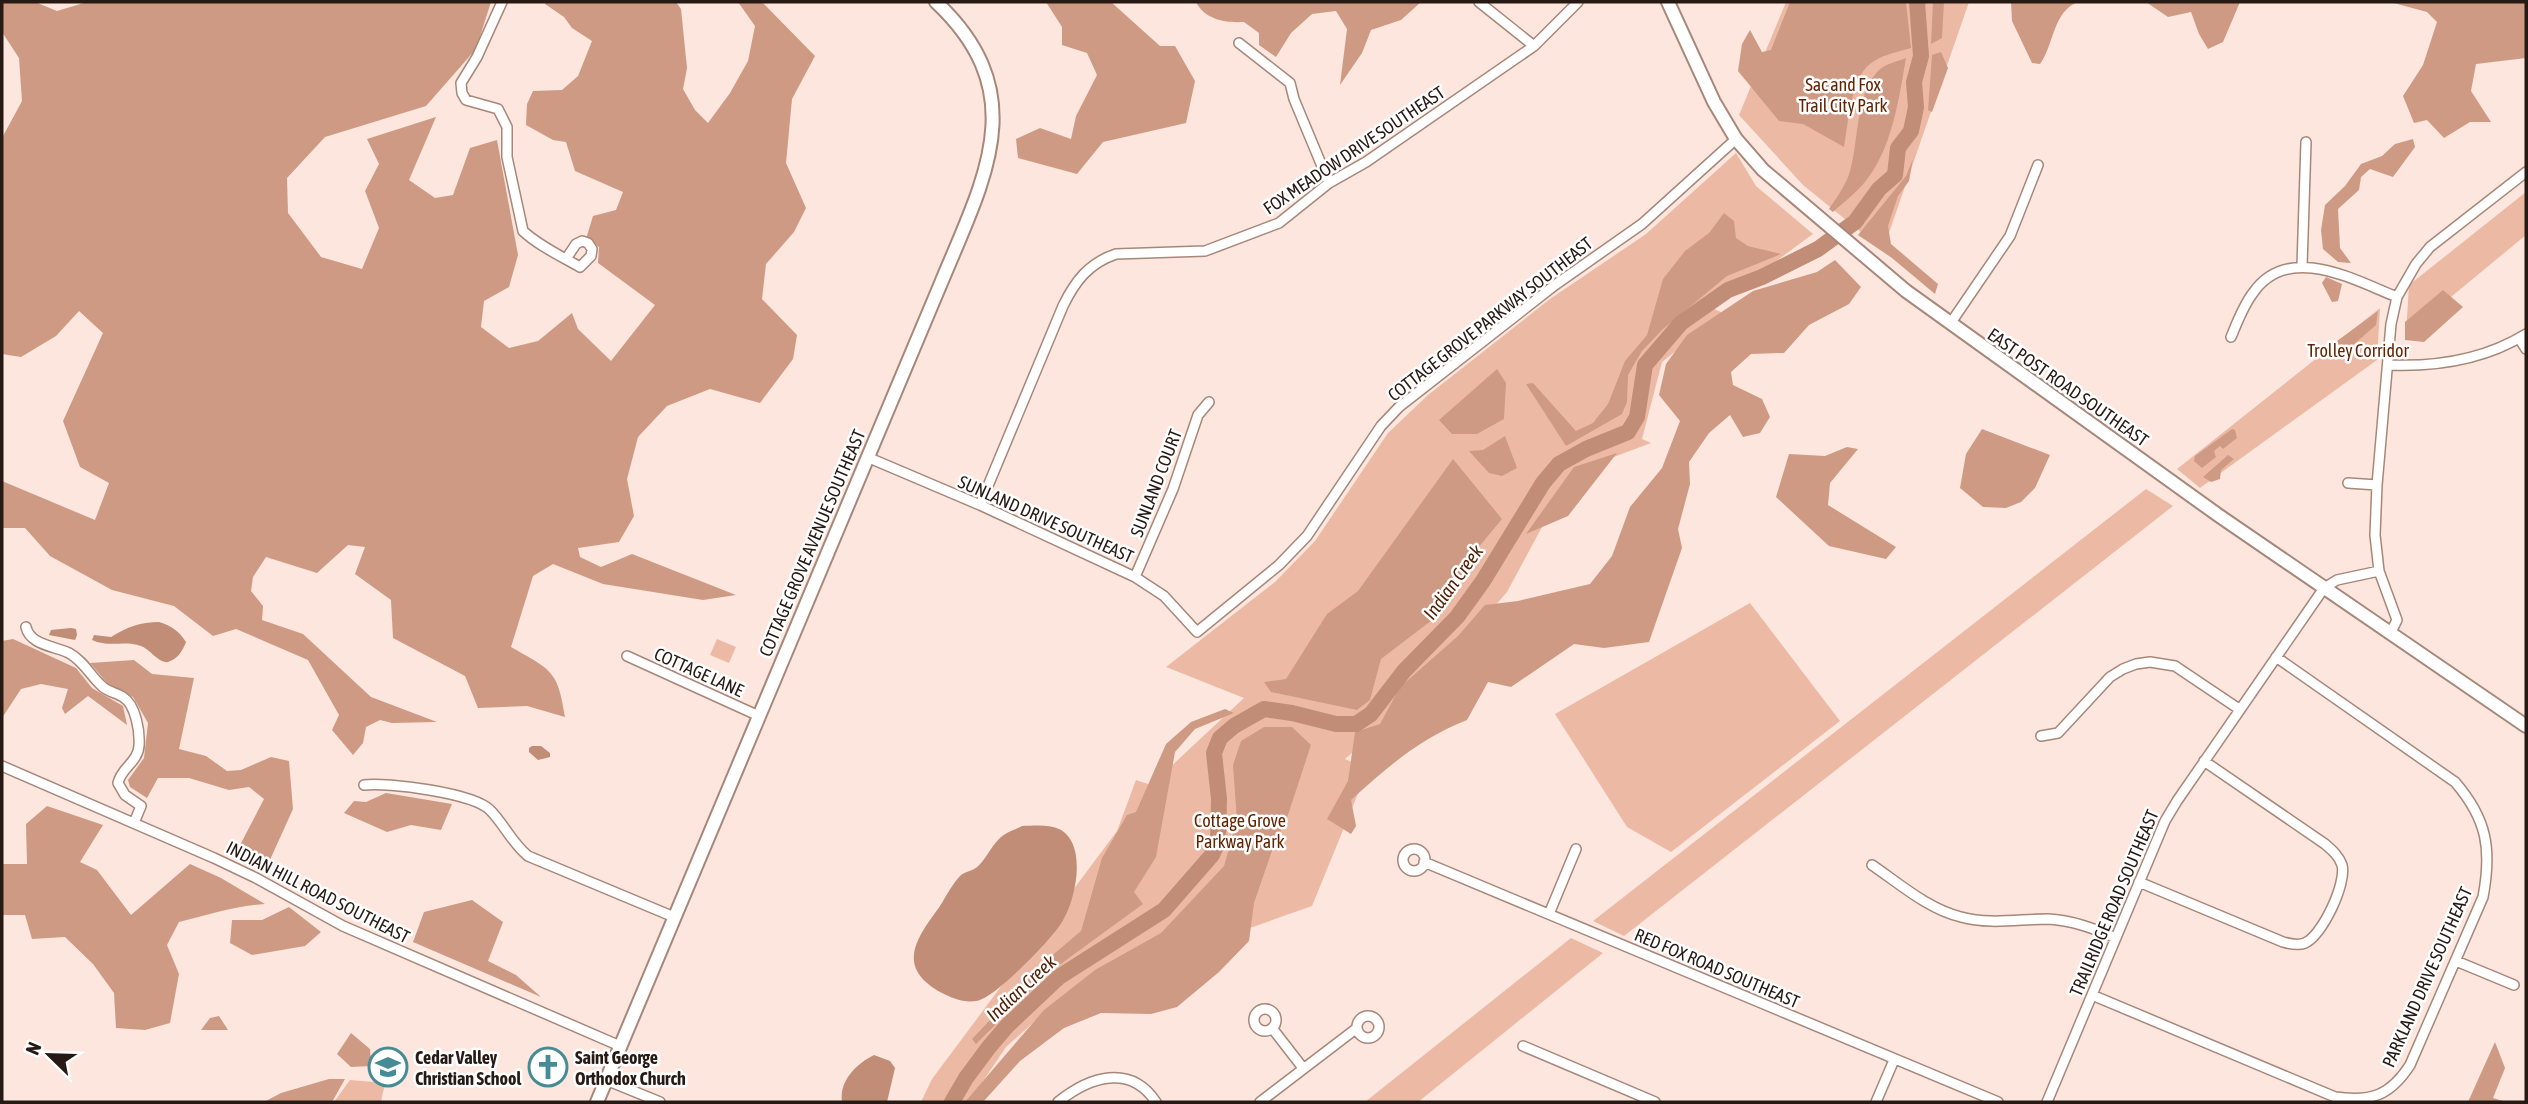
<svg xmlns="http://www.w3.org/2000/svg" width="2528" height="1104" font-family="'Asap Condensed',sans-serif">
<style>
.green{fill:#ecbaa4}
.forest{fill:#cf9a83}
.water{fill:#c18d76}
.lines{fill:none;stroke-linecap:round;stroke-linejoin:round}
.river{stroke:#c18d76;stroke-width:16}
.street-casing{stroke:#a78779;stroke-width:12}
.secondary-casing{stroke:#a78779;stroke-width:16}
.street{stroke:#fff;stroke-width:9}
.secondary{stroke:#fff;stroke-width:12}
.labels{text-anchor:middle;dominant-baseline:central;stroke-width:5;stroke-linejoin:round;paint-order:stroke}
.park-label{font-size:18px;fill:#632300;stroke:#fff}
.street-label{font-size:18px;fill:#271a15;stroke:#fff}
.poi-label{font-size:18px;font-weight:bold;fill:#271a15;stroke:#fff;text-anchor:start}
.water-label{font-size:19px;font-style:italic;fill:#501f05;stroke:#fff}
</style>
<rect width="100%" height="100%" fill="#fce6dd"/>
<!-- green -->
<path class="green" d="M 1786,2 L 1969,2 L 1883,250 L 1803,185 L 1739,115 Z
M 1736,153 L 1756,186 L 1813,234 L 1712,308 L 1723,313 L 1662,362 L 1642,439 L 1651,443 L 1571,473 L 1507,592 L 1419,694 L 1345,759 L 1368,769 L 1312,906 L 1066,993 L 1006,1047 L 969,1102 L 921,1102 L 932,1079 L 1117,831 L 1136,780 L 1151,785 L 1244,698 L 1166,667 L 1275,582 L 1315,541 L 1388,433 L 1428,395 L 1550,299 L 1646,234 Z
M 2526,192 L 2526,235 L 2406,334 L 2409,285 Z
M 2380,308 L 2377,360 L 2200,488 L 2177,469 Z
M 2146,489 L 2173,506 L 1624,936 L 1593,921 Z
M 1750,603 L 1840,721 L 1671,852 L 1627,827 L 1555,714 Z
M 717,639 L 736,647 L 729,663 L 710,655 Z
M 1571,938 L 1603,953 L 1418,1102 L 1365,1102 Z
M 350,1080 L 385,1083 L 381,1102 L 334,1102 Z"/>
<!-- forest -->
<path class="forest" d="M 2,2 L 35,2 L 57,11 L 87,2 L 491,2 L 476,49 L 426,106 L 325,137 L 287,178 L 288,213 L 321,257 L 362,269 L 379,228 L 365,191 L 379,164 L 367,139 L 436,117 L 409,180 L 435,198 L 453,195 L 470,148 L 497,140 L 518,255 L 509,287 L 484,301 L 481,327 L 509,348 L 538,341 L 572,313 L 578,329 L 611,361 L 655,305 L 598,263 L 599,247 L 586,239 L 593,216 L 616,210 L 623,192 L 575,171 L 566,142 L 553,140 L 526,125 L 527,104 L 533,91 L 562,90 L 578,76 L 592,41 L 572,28 L 564,17 L 545,4 L 546,2 L 676,2 L 681,9 L 687,68 L 683,89 L 695,110 L 708,123 L 730,93 L 748,61 L 755,26 L 738,2 L 762,2 L 815,56 L 792,99 L 786,163 L 806,208 L 794,232 L 766,264 L 762,299 L 797,335 L 793,359 L 760,403 L 710,389 L 667,406 L 638,437 L 627,479 L 634,516 L 619,542 L 578,548 L 580,557 L 601,567 L 632,554 L 736,595 L 703,600 L 603,584 L 553,564 L 533,576 L 511,647 C 551,670 558,670 565,717 L 527,706 L 478,708 L 465,676 L 393,638 L 391,600 L 355,574 L 365,547 L 348,545 L 317,573 L 266,557 L 253,577 L 251,591 L 263,606 L 262,620 L 303,634 L 371,697 L 437,722 L 392,723 L 380,720 L 366,727 L 363,743 L 353,755 L 332,730 L 339,715 L 308,660 L 236,629 L 213,636 L 174,606 L 112,590 L 50,556 L 25,528 L 2,528 L 2,481 L 95,520 L 109,483 L 80,467 L 63,421 L 103,333 L 79,311 L 56,336 L 21,357 L 2,354 L 2,138 L 22,101 L 19,58 L 2,32 Z
M 1046,2 L 1111,2 L 1160,46 L 1175,46 L 1195,81 L 1186,123 L 1103,142 L 1077,174 L 1018,158 L 1016,139 L 1040,128 L 1071,139 L 1076,116 L 1097,75 L 1087,53 L 1062,45 L 1062,27 Z
M 1196,2 L 1421,2 L 1401,20 L 1371,30 L 1362,53 L 1340,85 L 1347,29 L 1336,11 L 1312,14 L 1291,33 L 1276,57 L 1259,45 L 1259,33 L 1244,22 C 1226,23 1205,20 1196,2 Z
M 1790,2 L 1906,2 L 1911,48 C 1897,52 1881,55 1870,64 C 1851,78 1848,125 1844,147 L 1803,124 L 1779,121 L 1738,71 L 1742,44 L 1750,30 L 1762,52 L 1771,50 Z
M 1933,2 L 1944,2 L 1942,38 L 1931,44 Z
M 2011,2 L 2078,2 C 2053,11 2054,45 2040,64 L 2032,63 L 2012,21 Z
M 2146,2 L 2240,2 L 2223,42 L 2208,49 L 2199,34 L 2191,12 L 2168,17 Z
M 2390,2 L 2526,2 L 2526,58 L 2476,64 L 2471,91 L 2491,122 L 2470,122 L 2444,138 L 2427,120 L 2414,123 L 2403,96 L 2423,65 L 2437,22 L 2427,12 Z
M 1941,52 L 1948,68 L 1932,112 L 1928,110 L 1932,55 Z
M 1906,58 C 1899,99 1892,149 1865,182 C 1856,193 1843,203 1833,212 L 1829,209 C 1837,197 1846,185 1850,171 C 1859,140 1855,98 1877,72 C 1884,64 1896,62 1906,58 Z
M 2413,139 L 2415,147 L 2393,177 L 2370,169 L 2361,177 L 2359,190 L 2338,209 L 2340,248 L 2351,263 L 2338,262 L 2323,249 L 2321,230 L 2325,205 L 2345,186 L 2361,164 L 2382,156 L 2395,144 Z
M 1913,159 L 1909,181 L 1898,196 L 1888,226 L 1891,244 L 1938,284 L 1935,294 L 1892,258 L 1858,235 L 1906,176 Z
M 1724,213 L 1734,221 L 1736,238 L 1748,246 L 1781,254 L 1727,276 L 1663,329 L 1642,351 L 1628,375 L 1627,402 L 1622,414 L 1566,446 L 1526,384 L 1533,383 L 1576,431 L 1593,423 L 1608,404 L 1625,361 L 1647,335 L 1663,279 L 1685,251 L 1709,233 Z
M 1835,260 L 1861,287 L 1849,304 L 1809,325 L 1784,353 L 1751,354 L 1731,372 L 1733,385 L 1762,399 L 1770,417 L 1760,433 L 1743,437 L 1730,415 L 1709,433 L 1689,462 L 1690,484 L 1678,529 L 1682,548 L 1649,642 L 1604,648 L 1574,644 L 1511,687 L 1488,682 L 1467,720 C 1419,739 1389,766 1351,800 L 1356,826 L 1351,834 L 1327,819 L 1348,781 L 1355,732 L 1380,724 L 1400,687 L 1458,636 L 1485,605 L 1518,601 L 1590,584 L 1612,556 L 1630,507 L 1662,468 L 1680,421 L 1659,395 L 1666,364 L 1687,335 L 1753,291 L 1817,272 Z
M 2326,277 L 2342,284 L 2338,301 L 2332,302 L 2322,283 Z
M 2443,290 L 2463,307 L 2424,342 L 2405,340 L 2405,322 Z
M 2378,311 L 2376,325 L 2353,345 L 2333,344 Z
M 1497,369 L 1506,383 L 1504,419 L 1477,434 L 1452,434 L 1439,420 Z
M 1982,429 L 2050,455 L 2035,488 L 2021,502 L 2006,508 L 1983,507 L 1960,488 L 1966,454 Z
M 2232,429 L 2235,430 L 2237,438 L 2223,449 L 2220,446 L 2214,451 L 2216,457 L 2202,468 L 2194,461 L 2195,456 Z
M 1505,436 L 1517,468 L 1502,476 L 1489,473 L 1469,451 L 1483,450 Z
M 1847,447 L 1858,449 L 1830,483 L 1828,505 L 1896,547 L 1886,559 L 1829,546 L 1776,497 L 1789,454 L 1825,456 Z
M 1617,453 L 1568,516 L 1526,534 L 1574,467 Z
M 2228,455 L 2234,459 L 2221,470 L 2220,479 L 2211,482 L 2203,477 Z
M 1453,459 L 1502,519 L 1473,554 L 1440,614 L 1381,659 L 1370,700 L 1357,710 L 1271,692 L 1264,682 L 1286,679 L 1327,614 L 1358,591 Z
M 13,639 L 76,668 L 92,688 L 123,706 L 127,725 L 88,696 L 65,714 L 62,708 L 68,689 L 41,684 L 21,689 L 2,718 L 2,641 Z
M 134,660 L 152,674 L 194,678 L 179,749 L 206,756 L 227,771 L 241,770 L 271,757 L 289,761 L 293,809 L 269,862 L 238,849 L 264,799 L 249,787 L 229,790 L 189,778 L 158,778 L 147,798 L 130,787 L 128,780 L 144,758 L 148,723 L 133,697 L 108,684 L 90,663 Z
M 1225,709 L 1234,713 L 1195,729 L 1175,752 L 1156,857 L 1134,892 L 1143,904 L 1047,974 L 976,1044 L 972,1039 L 1049,958 L 1081,931 L 1102,858 L 1127,815 L 1136,812 L 1166,744 L 1191,722 Z
M 1264,727 L 1292,727 L 1311,745 L 1287,818 L 1274,845 L 1254,903 L 1249,941 L 1219,972 L 1177,1007 L 1151,1014 L 1101,1013 L 1064,1028 L 1020,1061 L 983,1102 L 965,1102 L 1044,1010 L 1095,970 L 1161,933 L 1224,866 L 1237,821 L 1233,765 L 1241,741 Z
M 386,793 L 452,804 L 441,830 L 411,825 L 387,832 L 344,813 L 354,801 L 366,802 Z
M 47,806 L 103,825 L 80,862 L 97,870 L 131,915 L 190,864 L 221,878 L 265,904 C 235,906 208,915 179,922 L 167,945 L 179,974 L 170,1023 L 145,1030 L 116,1028 L 114,993 L 93,964 L 65,937 L 32,939 L 25,915 L 2,915 L 2,864 L 27,864 L 26,824 Z
M 472,900 L 503,922 L 488,961 L 516,975 L 541,997 L 413,942 L 424,912 Z
M 289,907 L 321,932 L 305,946 L 252,955 L 230,943 L 232,920 L 262,920 Z
M 219,1016 L 228,1030 L 201,1030 L 210,1018 Z
M 351,1033 L 370,1049 L 371,1066 L 351,1067 L 337,1054 Z
M 2495,1042 L 2505,1068 L 2493,1098 L 2506,1102 L 2468,1102 Z
M 329,1079 L 345,1079 L 332,1102 L 264,1102 L 281,1093 Z"/>
<!-- water -->
<path class="water" d="M 159,622 C 172,626 179,631 186,642 C 183,650 178,659 168,662 C 159,664 150,649 141,646 C 124,640 109,648 92,640 L 94,635 L 111,637 C 127,627 141,622 159,622 Z
M 71,628 L 76,629 L 77,635 L 75,640 L 49,635 L 51,630 Z
M 532,746 L 541,746 L 550,753 L 550,757 L 538,760 L 529,752 L 529,748 Z
M 1022,826 C 1033,826 1048,824 1059,829 C 1088,843 1076,900 1062,922 C 1052,939 1001,991 982,999 C 970,1005 953,999 942,993 C 894,967 917,938 940,906 C 946,896 953,883 961,875 C 965,872 971,871 976,868 C 985,861 990,848 999,839 C 1004,833 1014,830 1022,826 Z
M 874,1055 L 890,1061 L 895,1068 L 887,1102 L 842,1102 C 839,1081 856,1064 874,1055 Z"/>
<g class="lines">
<!-- river -->
<path class="river" d="M 952,1102 L 966,1078 L 989,1047 L 1007,1026 L 1059,977 L 1164,910 L 1212,855 L 1218,842 L 1219,799 L 1214,753 L 1220,738 L 1234,726 L 1264,709 L 1292,713 L 1336,724 L 1356,724 L 1371,714 L 1404,671 L 1457,617 L 1483,581 L 1543,483 L 1559,464 L 1586,449 L 1628,432 L 1637,417 L 1645,365 L 1681,323 L 1728,290 L 1762,277 L 1818,249 L 1855,222 L 1879,189 L 1895,175 L 1898,148 L 1911,131 L 1916,107 L 1914,82 L 1921,56 L 1917,2"/>
<defs>
<path id="street" d="M 502,2 L 477,57 L 461,83 L 462,93 L 466,100 L 498,109 L 507,127 L 507,157 L 523,231 C 539,246 561,256 580,267 L 591,256 L 592,249 L 588,243 L 582,241 L 576,244 L 566,259
M 1479,2 L 1534,46
M 1239,43 L 1290,83 L 1294,99 L 1329,183
M 2302,266 L 2306,142
M 1950,324 L 2010,236 L 2038,165
M 2231,337 C 2237,323 2243,306 2253,293 C 2288,242 2354,280 2397,297
M 2519,338 L 2526,349
M 2388,365 C 2436,367 2484,360 2526,334
M 867,457 L 980,505 L 1135,577 L 1164,596 L 1197,632 L 1279,565 L 1307,536 L 1381,426 L 1399,407 L 1555,285 L 1642,224 L 1736,139
M 2348,483 L 2377,485
M 980,505 L 1063,306 C 1075,281 1089,263 1116,254 L 1205,251 L 1279,223 L 1329,183 L 1366,162 L 1534,46 L 1578,2
M 1135,577 L 1173,489 L 1198,415 L 1209,402
M 26,627 C 30,645 54,646 69,653 C 85,662 90,676 103,687 C 109,692 117,693 123,697 C 136,705 140,732 139,746 C 138,762 121,768 118,783 L 125,795 L 141,806 L 134,823
M 2391,632 L 2397,620 L 2379,571 L 2375,535 L 2377,485 L 2391,324 L 2397,297 L 2416,264 L 2430,247 L 2526,172
M 627,656 L 759,716
M 2041,736 L 2058,733 L 2110,677 L 2123,669 L 2136,664 L 2150,662 L 2175,666 L 2239,709
M 2,766 L 214,858 L 256,878 L 343,926 L 620,1046
M 364,785 C 388,782 473,793 490,810 C 504,824 512,843 528,856 L 674,917
M1403 860a11 11 0 1 1 22 0a11 11 0 1 1-22 0Z
M 1424,862 L 1998,1102
M 1872,865 C 1900,884 1928,909 1961,917 C 1990,925 2019,919 2048,919 C 2072,920 2095,929 2116,938
M 2139,882 L 2283,942 C 2290,944 2298,946 2305,943 C 2322,936 2347,883 2342,865 C 2339,856 2332,850 2325,844 L 2204,761
M 1549,914 L 1576,849
M 2456,961 L 2514,985
M 2092,995 L 2335,1097 C 2371,1102 2390,1096 2410,1065 L 2483,897 C 2492,849 2487,819 2455,782 L 2276,657
M1254 1020a11 11 0 1 1 22 0a11 11 0 1 1-22 0Z
M1357 1027a11 11 0 1 1 22 0a11 11 0 1 1-22 0Z
M 1272,1028 L 1303,1068
M 1523,1046 L 1655,1102
M 606,1080 L 660,1102
M 1058,1102 C 1089,1077 1130,1063 1156,1102
M 1260,1102 L 1357,1028
M 1876,1102 L 1894,1060
M 2047,1102 L 2165,821 L 2177,801 L 2324,588 L 2337,580 L 2379,571"/>
<path id="secondary" d="M 1668,2 L 1714,102 L 1736,139 L 1763,170 L 1906,291 L 2218,515 L 2526,726
M 597,1102 L 941,283 C 984,179 1034,94 936,2"/>
</defs>
<!-- street casing -->
<use href="#street" class="street-casing"/>
<!-- secondary casing -->
<use href="#secondary" class="secondary-casing"/>
<!-- street -->
<use href="#street" class="street"/>
<!-- secondary -->
<use href="#secondary" class="secondary"/>
</g>
<!-- icons -->
<defs>
<symbol id="school-ring" viewBox="-11 -11 22 22"><circle r="9.5" fill="#fff" stroke="#468c96" stroke-width="1.5"/><path d="M0-5L7-2L0 1L-7-2ZM-4 1L0 2.5L4 1V4Q0 6-4 4Z" fill="#468c96"/></symbol>
<symbol id="church-ring" viewBox="-11 -11 22 22"><circle r="9.5" fill="#fff" stroke="#468c96" stroke-width="1.5"/><path d="M-1.2-6h2.4v3.5h3.3v2.4h-3.3V6h-2.4V-.1h-3.3v-2.4h3.3Z" fill="#468c96"/></symbol>
</defs>
<g fill-rule="evenodd">
<use href="#school-ring" x="366" y="1045" width="44" height="44"/>
<use href="#church-ring" x="526" y="1045" width="44" height="44"/>
</g>
<g class="labels">
<!-- park labels -->
<g class="park-label">
<text x="1843" y="84">Sac and Fox<tspan x="1843" dy="21">Trail City Park</tspan></text>
<text x="2358" y="350">Trolley Corridor</text>
<text x="1240" y="820">Cottage Grove<tspan x="1240" dy="21">Parkway Park</tspan></text>
</g>
<!-- street labels -->
<g class="street-label">
<text transform="translate(1354 150) rotate(-34)">FOX MEADOW DRIVE SOUTHEAST</text>
<text transform="translate(1490 319) rotate(-38)">COTTAGE GROVE PARKWAY SOUTHEAST</text>
<text transform="translate(2068 387) rotate(35)">EAST POST ROAD SOUTHEAST</text>
<text transform="translate(1156 483) rotate(-69)">SUNLAND COURT</text>
<text transform="translate(1046 519) rotate(24)">SUNLAND DRIVE SOUTHEAST</text>
<text transform="translate(812 543) rotate(-67)">COTTAGE GROVE AVENUE SOUTHEAST</text>
<text transform="translate(699 672) rotate(24)">COTTAGE LANE</text>
<text transform="translate(318 892) rotate(27)">INDIAN HILL ROAD SOUTHEAST</text>
<text transform="translate(2114 903) rotate(-67)">TRAILRIDGE ROAD SOUTHEAST</text>
<text transform="translate(1717 968) rotate(23)">RED FOX ROAD SOUTHEAST</text>
<text transform="translate(2427 977) rotate(-66)">PARKLAND DRIVE SOUTHEAST</text>
</g>
<!-- poi labels -->
<g class="poi-label">
<text x="415" y="1057">Cedar Valley<tspan x="415" dy="21">Christian School</tspan></text>
<text x="575" y="1057">Saint George<tspan x="575" dy="21">Orthodox Church</tspan></text>
</g>
<!-- water labels -->
<g class="water-label">
<text transform="translate(1453 582) rotate(-54)">Indian Creek</text>
<text transform="translate(1021 988) rotate(-43)">Indian Creek</text>
</g>
</g>
<!-- border -->
<rect width="2528" height="1104" fill="none" stroke="#271a15" stroke-width="7"/>
<!-- north arrow -->
<g transform="translate(49 1055) rotate(293)" stroke="#ffffff" stroke-width="5" paint-order="stroke">
<path d="M0-5L12 26L0 18L-12 26Z" fill="#271a15"/>
<text y="-10" font-size="19" font-weight="bold" text-anchor="middle" fill="#271a15">N</text>
</g>
</svg>
